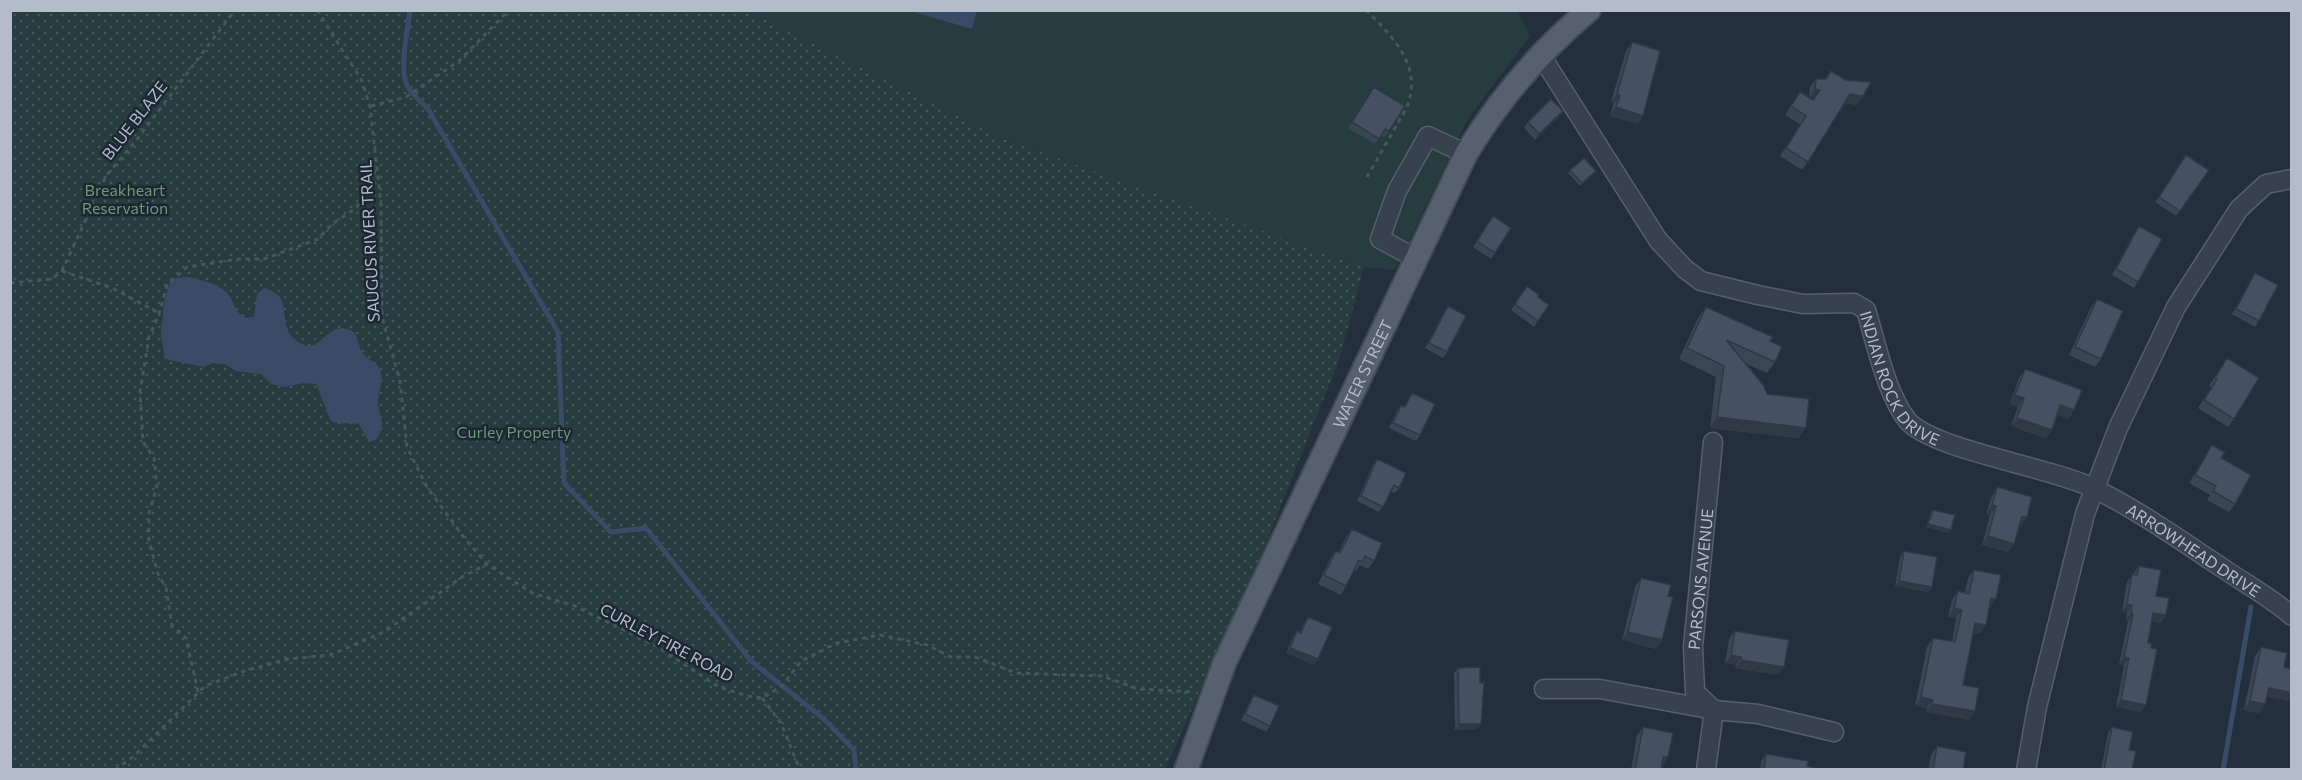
<svg xmlns="http://www.w3.org/2000/svg" width="2302" height="780" font-family="Commissioner,sans-serif">
<style>
.grass{fill:#263c3f}
.park{fill:url(#park-dots)}
.water{fill:#394c67}
.lines{fill:none;stroke-linecap:round;stroke-linejoin:round}
.stream{stroke:#394c67;stroke-width:5}
.minor-casing{stroke:#565f6c;stroke-width:21}
.major-casing{stroke:#414a57;stroke-width:26}
.path{stroke:#44595c;stroke-width:3;stroke-dasharray:4.5 4.5;stroke-linecap:butt}
.minor{stroke:#38414e;stroke-width:18}
.major{stroke:#56606e;stroke-width:22}
.wall{fill:#3b4654}
.shaded-wall{fill:#303945}
.building{fill:#455162;stroke:#303945;stroke-width:1.5}
.labels{text-anchor:middle;dominant-baseline:central;stroke-width:5;stroke-linejoin:round;paint-order:stroke}
.street-label{font-size:16px;fill:#b4bcc9;stroke:#1d2633}
.park-label{font-size:16px;fill:#6b9a76;stroke:#1d2633}
</style>
<defs>
<pattern id="park-dots" width="8" height="8" patternUnits="userSpaceOnUse" patternTransform="scale(1.5)"><rect width="8" height="8" fill="#263c3f"/><path d="M2 2h.1M6 6h.1" fill="none" stroke="#435659" stroke-width="1.8" stroke-linecap="round"/></pattern>
</defs>
<rect width="100%" height="100%" fill="#242f3e"/>
<!-- grass -->
<path class="grass" d="M 1517,10 L 1530,36 L 1469,117 L 1395,270 L 1364,267 L 1001,138 L 749,11 Z"/>
<!-- park -->
<path class="park" d="M 10,11 L 749,11 L 1001,138 L 1364,267 L 1339,360 L 1260,558 L 1165,769 L 11,769 Z"/>
<!-- water -->
<path class="water" d="M 911,11 L 977,11 L 972,29 Z
M 189,277 C 201,280 217,283 226,292 C 235,300 233,313 247,318 L 254,316 L 257,294 L 264,288 C 297,296 274,324 297,341 C 320,358 325,323 347,329 C 359,332 357,341 361,350 C 365,359 376,361 380,369 C 385,381 377,393 378,405 C 379,413 383,420 382,428 C 381,432 378,436 376,440 L 369,442 L 359,424 C 349,422 342,425 331,421 L 316,384 L 304,383 L 285,387 L 271,384 L 261,374 L 236,371 L 225,364 L 213,363 L 204,367 L 165,359 L 161,334 L 164,302 L 170,282 L 176,278 Z"/>
<g class="lines">
<!-- stream -->
<path class="stream" d="M 410,10 C 408,31 398,70 408,87 C 413,95 421,102 428,109 L 558,332 L 564,483 L 611,532 L 646,528 L 751,661 L 824,719 L 854,750 L 856,770
M 2223,770 L 2251,607"/>
<defs>
<g id="minor">
<path id="s1" d="M 1540,54 L 1658,240 L 1685,269 L 1701,281 L 1758,295 L 1803,304 L 1854,303 L 1866,310 C 1876,343 1886,393 1907,420 C 1932,450 2051,467 2093,488 C 2138,510 2180,540 2221,567 C 2244,583 2270,597 2292,616"/>
<path d="M 1415,258 L 1380,239 L 1397,191 L 1428,136 L 1466,154"/>
<path d="M 1544,689 L 1600,689 L 1714,710 L 1758,714 L 1834,732"/>
<path id="s2" d="M 1706,770 L 1714,710 L 1695,692 L 1693,647 L 1713,442"/>
<path d="M 2026,770 L 2037,707 L 2085,514 L 2118,428 L 2176,307 L 2239,209 L 2266,184 L 2292,179"/>
</g>
<g id="major">
<path id="s3" d="M 1186,770 L 1224,664 L 1466,154 C 1499,99 1540,51 1589,10"/>
</g>
</defs>
<!-- minor casing -->
<use href="#minor" class="minor-casing"/>
<!-- major casing -->
<use href="#major" class="major-casing"/>
<!-- path -->
<path class="path" d="M 317,10 L 362,81 L 370,107 L 381,204 L 382,317 L 400,381 L 407,447 L 427,487 L 465,539 L 487,564 L 532,593 L 575,606 L 656,646 L 719,687 L 747,696 L 762,698 L 782,686 L 801,661 L 837,643 L 880,635 L 927,645 L 951,657 L 975,657 L 1016,673 L 1102,676 L 1138,689 L 1193,692
M 1366,10 C 1393,37 1423,66 1407,107 L 1367,177
M 371,106 L 406,97 L 459,61 L 509,10
M 62,271 L 112,288 L 159,313
M 10,283 L 52,279 L 62,271 L 106,176 L 138,138 L 235,10
M 198,692 L 186,638 L 172,625 L 166,588 L 158,574 L 149,541 L 149,513 L 157,486 L 154,458 L 143,442 L 140,392 L 149,337 L 159,314 L 167,285 L 187,267 L 239,259 L 264,259 L 318,239 L 332,224 L 356,208 L 371,185 L 376,166
M 762,698 L 781,723 L 800,770
M 115,770 L 134,756 L 205,686 L 244,671 L 288,659 L 330,655 L 384,632 L 462,577 L 487,564"/>
<!-- minor -->
<use href="#minor" class="minor"/>
<!-- major -->
<use href="#major" class="major"/>
</g>
<!-- wall -->
<path class="wall" d="M 1632,42 L 1638,124 L 1610,116 L 1614,103 L 1611,102 L 1626,51 Z
M 1831,71 L 1863,96 L 1857,105 L 1845,103 L 1802,170 L 1780,156 L 1800,124 L 1785,115 L 1800,92 L 1809,98 L 1810,87 L 1816,79 L 1826,79 Z
M 1370,93 L 1389,131 L 1385,137 L 1381,135 L 1375,144 L 1348,128 Z
M 1559,117 L 1535,140 L 1524,128 L 1528,122 Z
M 2186,155 L 2209,170 L 2176,216 L 2155,202 Z
M 1570,170 L 1594,173 L 1580,186 L 1568,173 Z
M 1493,216 L 1511,228 L 1491,259 L 1473,247 Z
M 2139,226 L 2138,282 L 2134,288 L 2112,275 L 2135,232 Z
M 2255,273 L 2259,321 L 2255,327 L 2232,314 Z
M 1527,286 L 1538,297 L 1549,305 L 1534,327 L 1511,310 Z
M 2097,299 L 2101,359 L 2095,367 L 2069,355 L 2091,307 Z
M 1448,306 L 1447,352 L 1443,358 L 1425,348 L 1444,312 Z
M 1706,307 L 1770,341 L 1775,362 L 1767,373 L 1745,363 L 1767,394 L 1806,428 L 1798,438 L 1710,428 L 1716,377 L 1679,359 L 1698,318 Z
M 2227,358 L 2234,419 L 2228,427 L 2198,408 L 2211,388 L 2209,386 Z
M 2025,369 L 2074,410 L 2069,419 L 2057,415 L 2046,438 L 2011,426 L 2018,407 L 2010,404 L 2019,378 Z
M 1412,393 L 1420,435 L 1416,441 L 1389,428 L 1397,411 L 1401,406 L 1404,407 Z
M 2212,445 L 2221,458 L 2235,504 L 2229,512 L 2207,500 L 2210,495 L 2189,483 Z
M 1377,459 L 1399,488 L 1395,493 L 1391,492 L 1379,512 L 1357,501 L 1373,465 Z
M 1997,487 L 2021,526 L 2019,525 L 2008,552 L 1982,545 L 1990,515 L 1986,514 L 1992,496 Z
M 1933,510 L 1949,533 L 1926,527 L 1931,512 Z
M 1352,529 L 1374,561 L 1368,569 L 1360,565 L 1356,571 L 1354,570 L 1346,586 L 1341,595 L 1318,584 L 1330,559 L 1336,551 L 1339,552 L 1346,537 Z
M 1904,551 L 1932,587 L 1928,592 L 1895,586 L 1900,557 Z
M 2139,566 L 2156,596 L 2166,615 L 2161,623 L 2152,621 L 2148,643 L 2146,705 L 2141,712 L 2116,707 L 2124,665 L 2119,664 L 2128,621 L 2126,621 L 2127,612 L 2122,611 L 2127,582 Z
M 1974,570 L 1989,608 L 1980,634 L 1973,632 L 1963,685 L 1969,720 L 1926,712 L 1927,708 L 1915,706 L 1927,647 L 1933,638 L 1952,642 L 1956,618 L 1948,617 L 1952,600 L 1958,591 L 1965,593 L 1968,578 Z
M 1641,578 L 1668,596 L 1662,640 L 1656,649 L 1622,640 L 1635,587 Z
M 1308,617 L 1314,665 L 1286,653 L 1293,637 L 1297,631 L 1300,632 L 1304,623 Z
M 1735,631 L 1784,667 L 1778,675 L 1735,668 L 1736,665 L 1725,663 L 1729,639 Z
M 2261,647 L 2267,697 L 2265,704 L 2259,713 L 2244,710 L 2255,656 Z
M 1458,668 L 1481,724 L 1477,729 L 1455,730 L 1454,673 Z
M 1254,695 L 1270,726 L 1266,732 L 1241,720 L 1250,701 Z
M 1643,727 L 1668,757 L 1663,766 L 1662,766 L 1661,770 L 1631,770 L 1637,735 Z
M 2112,727 L 2129,750 L 2132,770 L 2101,770 L 2108,733 Z
M 1937,746 L 1963,770 L 1928,770 L 1931,755 Z
M 1766,754 L 1807,766 L 1824,770 L 1760,770 L 1761,761 Z"/>
<!-- shaded-wall -->
<path class="shaded-wall" d="M 1815,89 L 1820,90 L 1814,99 L 1809,98 Z
M 1617,94 L 1620,95 L 1614,103 L 1611,102 Z
M 1850,94 L 1863,96 L 1857,105 L 1844,103 Z
M 1616,107 L 1643,116 L 1638,124 L 1610,116 Z
M 1563,111 L 1559,117 L 1535,140 L 1539,134 Z
M 2015,395 L 2024,398 L 2018,407 L 2010,404 Z
M 2060,405 L 2074,410 L 2069,419 L 2054,414 Z
M 1717,417 L 1806,428 L 1798,438 L 1710,428 Z
M 2017,418 L 2052,430 L 2046,438 L 2011,426 Z
M 1992,505 L 1996,506 L 1990,515 L 1986,514 Z
M 2022,516 L 2027,517 L 2021,526 L 2016,525 Z
M 1928,524 L 1951,530 L 1949,533 L 1926,527 Z
M 1988,536 L 2014,544 L 2008,552 L 1982,545 Z
M 1899,581 L 1932,587 L 1928,592 L 1895,586 Z
M 1991,598 L 1996,599 L 1990,608 Z
M 2127,604 L 2132,605 L 2127,612 L 2122,611 Z
M 1954,608 L 1962,610 L 1956,618 L 1948,617 Z
M 2153,613 L 2166,615 L 2161,623 L 2148,620 Z
M 2131,614 L 2133,614 L 2128,621 L 2126,621 Z
M 1975,623 L 1986,625 L 1980,634 L 1969,632 Z
M 1628,632 L 1662,640 L 1656,649 L 1622,640 Z
M 1290,648 L 1318,659 L 1314,665 L 1286,653 Z
M 1731,655 L 1741,657 L 1736,665 L 1725,663 Z
M 2124,657 L 2129,658 L 2124,665 L 2119,664 Z
M 1741,660 L 1784,667 L 1778,675 L 1735,668 Z
M 2269,688 L 2292,693 L 2292,702 L 2263,696 Z
M 1921,697 L 1933,700 L 1927,708 L 1915,706 Z
M 2121,700 L 2146,705 L 2141,712 L 2116,707 Z
M 2250,701 L 2265,704 L 2259,713 L 2244,710 Z
M 1932,704 L 1975,711 L 1969,720 L 1926,712 Z
M 1459,724 L 1481,724 L 1477,729 L 1455,730 Z
M 1663,757 L 1668,757 L 1663,766 L 1657,765 Z"/>
<!-- building -->
<path class="building" d="M 1632,42 L 1660,51 L 1643,116 L 1616,107 L 1620,95 L 1617,94 Z
M 1831,71 L 1846,80 L 1871,82 L 1863,96 L 1850,94 L 1808,162 L 1786,148 L 1806,116 L 1791,106 L 1800,92 L 1813,100 L 1820,90 L 1815,89 L 1816,79 L 1826,79 Z
M 1374,87 L 1405,106 L 1389,131 L 1385,129 L 1379,139 L 1352,122 Z
M 1551,99 L 1563,111 L 1539,134 L 1528,122 Z
M 2186,155 L 2209,170 L 2180,211 L 2159,197 Z
M 1584,158 L 1596,171 L 1582,183 L 1570,170 Z
M 1493,216 L 1511,228 L 1495,253 L 1477,241 Z
M 2139,226 L 2162,239 L 2138,282 L 2116,269 Z
M 2255,273 L 2278,285 L 2259,321 L 2236,309 Z
M 1527,286 L 1539,295 L 1538,297 L 1549,305 L 1538,321 L 1515,304 Z
M 2097,299 L 2123,311 L 2101,359 L 2075,347 Z
M 1448,306 L 1466,316 L 1447,352 L 1429,343 Z
M 1706,307 L 1773,337 L 1770,341 L 1782,347 L 1775,362 L 1726,340 L 1764,386 L 1767,394 L 1809,399 L 1806,428 L 1717,417 L 1724,366 L 1687,348 Z
M 2227,358 L 2259,378 L 2234,419 L 2204,400 L 2217,379 L 2215,378 Z
M 2025,369 L 2082,390 L 2074,410 L 2060,405 L 2052,430 L 2017,418 L 2024,398 L 2015,395 Z
M 1412,393 L 1435,404 L 1420,435 L 1393,423 L 1401,406 L 1405,407 Z
M 2212,445 L 2225,452 L 2221,458 L 2251,475 L 2235,504 L 2213,491 L 2216,486 L 2195,475 Z
M 1377,459 L 1406,473 L 1399,488 L 1394,485 L 1383,507 L 1361,496 Z
M 1997,487 L 2032,497 L 2027,517 L 2022,516 L 2014,544 L 1988,536 L 1996,506 L 1992,505 Z
M 1933,510 L 1955,515 L 1951,530 L 1928,524 Z
M 1352,529 L 1382,543 L 1374,561 L 1365,556 L 1362,562 L 1359,560 L 1346,586 L 1324,575 L 1336,551 L 1340,553 Z
M 1904,551 L 1937,557 L 1932,587 L 1899,581 Z
M 2139,566 L 2161,570 L 2156,596 L 2169,598 L 2166,615 L 2153,613 L 2148,643 L 2152,643 L 2151,648 L 2157,649 L 2146,705 L 2121,700 L 2129,658 L 2124,657 L 2133,614 L 2131,614 L 2132,605 L 2127,604 L 2132,574 L 2137,575 Z
M 1974,570 L 2001,575 L 1996,599 L 1991,598 L 1986,625 L 1975,623 L 1963,685 L 1979,688 L 1975,711 L 1932,704 L 1933,700 L 1921,697 L 1933,638 L 1955,642 L 1962,610 L 1954,608 L 1958,591 L 1969,594 Z
M 1641,578 L 1671,585 L 1668,596 L 1673,597 L 1662,640 L 1628,632 Z
M 1308,617 L 1332,627 L 1318,659 L 1290,648 L 1297,631 L 1301,633 Z
M 1735,631 L 1789,640 L 1784,667 L 1741,660 L 1741,657 L 1731,655 Z
M 2261,647 L 2287,653 L 2284,667 L 2292,669 L 2292,693 L 2269,688 L 2265,704 L 2250,701 Z
M 1480,667 L 1480,683 L 1484,682 L 1481,724 L 1459,724 L 1458,668 Z
M 1254,695 L 1279,706 L 1270,726 L 1245,714 Z
M 1643,727 L 1673,733 L 1668,757 L 1663,757 L 1661,770 L 1635,770 Z
M 2112,727 L 2133,732 L 2129,750 L 2136,751 L 2132,770 L 2104,770 Z
M 1937,746 L 1966,752 L 1963,770 L 1933,770 Z
M 1766,754 L 1808,761 L 1807,766 L 1824,770 L 1764,770 Z"/>
<g class="labels">
<!-- street labels -->
<g class="street-label">
<text transform="translate(134 120) rotate(-52)">BLUE BLAZE</text>
<text transform="translate(369 241) rotate(-93)">SAUGUS RIVER TRAIL</text>
<text stroke="none"><textPath href="#s3" startOffset="434">WATER STREET</textPath></text>
<text stroke="none"><textPath href="#s1" startOffset="528">INDIAN ROCK DRIVE</textPath></text>
<text stroke="none"><textPath href="#s1" startOffset="885">ARROWHEAD DRIVE</textPath></text>
<text stroke="none"><textPath href="#s2" startOffset="200">PARSONS AVENUE</textPath></text>
<text transform="translate(667 642) rotate(28)">CURLEY FIRE ROAD</text>
</g>
<!-- park labels -->
<g class="park-label">
<text x="125" y="189">Breakheart<tspan x="125" dy="18">Reservation</tspan></text>
<text x="514" y="431">Curley Property</text>
</g>
</g>
<!-- border -->
<rect width="2302" height="780" fill="none" stroke="#b4bcc9" stroke-width="24"/>
</svg>
